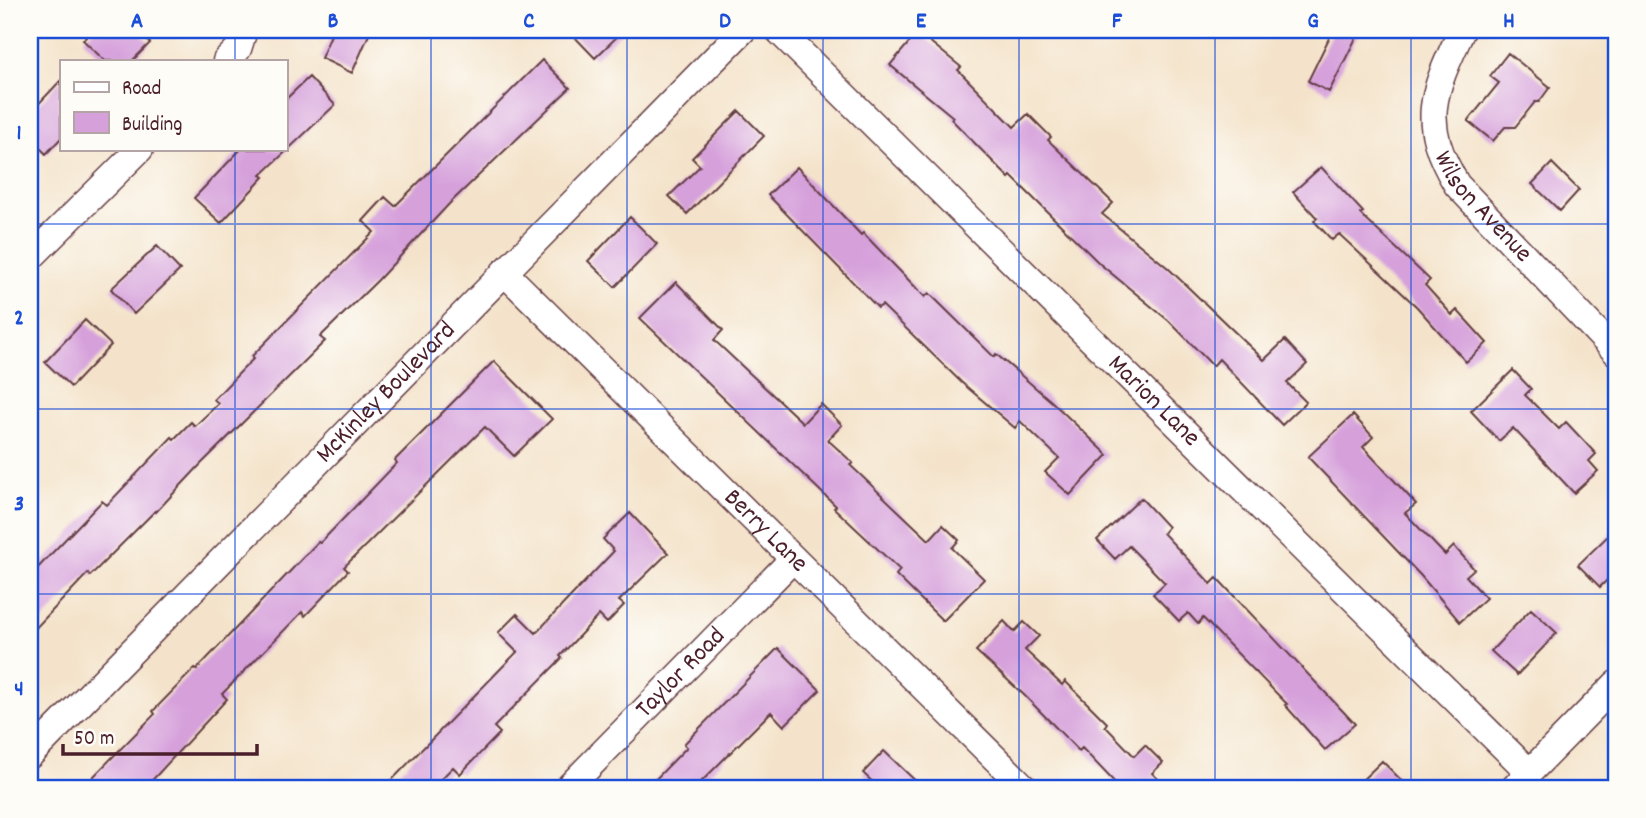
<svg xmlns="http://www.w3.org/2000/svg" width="1646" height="818" font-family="Dekko,sans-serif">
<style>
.building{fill:#d6a0db}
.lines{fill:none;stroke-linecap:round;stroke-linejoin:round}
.street-casing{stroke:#643c43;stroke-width:29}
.street{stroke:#fff;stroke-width:26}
.grid{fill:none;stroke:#1d4ed8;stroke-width:2;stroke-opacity:0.55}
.labels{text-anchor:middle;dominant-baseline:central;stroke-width:7;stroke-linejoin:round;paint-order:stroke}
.street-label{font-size:26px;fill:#4a1f2b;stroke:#fdfcf7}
.neatline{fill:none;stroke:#1d4ed8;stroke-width:2.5}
.grid-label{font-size:23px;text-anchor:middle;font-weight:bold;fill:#1d4ed8}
</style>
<rect width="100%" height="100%" fill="#fdfcf7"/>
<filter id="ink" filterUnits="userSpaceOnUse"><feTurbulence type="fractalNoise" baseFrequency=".0143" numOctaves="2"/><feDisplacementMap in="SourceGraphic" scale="14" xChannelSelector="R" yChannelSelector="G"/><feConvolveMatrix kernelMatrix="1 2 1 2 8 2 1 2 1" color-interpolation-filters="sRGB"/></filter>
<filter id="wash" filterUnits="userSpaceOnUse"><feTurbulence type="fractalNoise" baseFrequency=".00686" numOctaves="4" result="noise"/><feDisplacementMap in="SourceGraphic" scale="28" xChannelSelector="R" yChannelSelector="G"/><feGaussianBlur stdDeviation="1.57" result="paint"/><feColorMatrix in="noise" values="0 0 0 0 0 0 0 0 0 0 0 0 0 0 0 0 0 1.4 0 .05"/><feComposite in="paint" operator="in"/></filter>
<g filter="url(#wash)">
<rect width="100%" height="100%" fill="#f4e3ca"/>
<g id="blocks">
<!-- building -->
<path class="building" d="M 93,30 L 136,30 L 150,43 L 132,61 L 105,61 L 83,40 Z
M 333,30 L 371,30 L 352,73 L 321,58 Z
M 568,30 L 624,30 L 595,58 Z
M 1333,30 L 1360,30 L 1329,92 L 1308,81 Z
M 918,32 L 961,67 L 958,70 L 1014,127 L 1028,114 L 1051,137 L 1048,140 L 1113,203 L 1102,214 L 1168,268 L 1264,360 L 1285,340 L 1307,364 L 1287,383 L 1306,402 L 1282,425 L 1219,359 L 1213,366 L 1169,321 L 1100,264 L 1011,176 L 1009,178 L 951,119 L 953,117 L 890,65 Z
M 1508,53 L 1550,87 L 1539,102 L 1535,102 L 1515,127 L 1505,127 L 1493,141 L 1468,121 L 1499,83 L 1490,76 Z
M 542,60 L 570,88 L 450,203 L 378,280 L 320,337 L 325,341 L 201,464 L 156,512 L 155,511 L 90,576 L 88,573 L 30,634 L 30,576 L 102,501 L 107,505 L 172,437 L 174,439 L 191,422 L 195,426 L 218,404 L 214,399 L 254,358 L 252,356 L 374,232 L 363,221 L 385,197 L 395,206 Z
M 309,77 L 335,105 L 261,175 L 264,177 L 221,223 L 194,198 L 241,149 L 285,149 L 285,100 Z
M 61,80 L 61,138 L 46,154 L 30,138 L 30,113 Z
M 739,111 L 764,136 L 687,214 L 669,196 L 700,166 L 692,158 Z
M 1552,163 L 1579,190 L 1560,211 L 1532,184 Z
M 797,167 L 861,235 L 863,233 L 925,297 L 929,293 L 994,357 L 996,354 L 1051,401 L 1108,455 L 1070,495 L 1045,472 L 1059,458 L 1020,421 L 1015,428 L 961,382 L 882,305 L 878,308 L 768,195 Z
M 1321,167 L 1363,212 L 1360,214 L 1430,280 L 1425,285 L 1452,315 L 1457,310 L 1487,343 L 1466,362 L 1417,307 L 1339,234 L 1332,240 L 1314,221 L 1317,218 L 1293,192 Z
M 630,217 L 657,244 L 615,287 L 588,261 Z
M 157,246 L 180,270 L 134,314 L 111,289 Z
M 676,282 L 723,330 L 714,340 L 803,423 L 821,404 L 842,425 L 828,440 L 853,463 L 850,465 L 929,540 L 943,525 L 959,540 L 952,548 L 984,579 L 943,621 L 896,575 L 900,570 L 834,508 L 836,506 L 640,318 Z
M 85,320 L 111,345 L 71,387 L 45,362 Z
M 494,361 L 552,419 L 514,456 L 485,427 L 344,567 L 348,571 L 305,616 L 302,612 L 222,694 L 227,699 L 145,788 L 105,788 L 93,777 L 155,714 L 153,711 L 195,668 L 197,669 L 318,542 L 320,543 L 397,463 L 395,460 Z
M 1513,370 L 1531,389 L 1525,395 L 1559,429 L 1566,422 L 1596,454 L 1589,461 L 1598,471 L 1574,493 L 1513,428 L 1499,441 L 1471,411 Z
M 1353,415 L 1373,437 L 1363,447 L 1416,504 L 1405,513 L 1445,555 L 1454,546 L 1474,569 L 1466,576 L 1486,598 L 1460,622 L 1421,576 L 1308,457 Z
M 1141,498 L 1168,527 L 1163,533 L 1211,584 L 1217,578 L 1355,724 L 1325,750 L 1285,705 L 1287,704 L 1203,618 L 1198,624 L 1188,613 L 1179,621 L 1153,594 L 1165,583 L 1129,546 L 1115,559 L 1097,540 Z
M 630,513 L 668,553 L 619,601 L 624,605 L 607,623 L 599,615 L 560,656 L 562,658 L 494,727 L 500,733 L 460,774 L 453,767 L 432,788 L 384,788 L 517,652 L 498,633 L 517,614 L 536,633 L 614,551 L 603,539 Z
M 1616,528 L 1616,571 L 1600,587 L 1578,565 Z
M 1531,609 L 1557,633 L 1517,675 L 1491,651 Z
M 1004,621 L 1014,632 L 1024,622 L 1039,636 L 1025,650 L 1062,685 L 1065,681 L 1107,723 L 1105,726 L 1134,756 L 1145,745 L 1163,763 L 1152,773 L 1167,788 L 1120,788 L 1082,748 L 1079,751 L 1024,695 L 976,651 Z
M 778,648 L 820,690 L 784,726 L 771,712 L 695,788 L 647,788 L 687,747 L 684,744 Z
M 884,751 L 923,788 L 879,788 L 863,773 Z
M 1382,761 L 1409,788 L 1354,788 Z"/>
</g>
</g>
<g filter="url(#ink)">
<use href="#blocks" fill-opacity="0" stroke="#643c43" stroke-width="2"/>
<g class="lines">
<defs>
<g id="street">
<path id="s1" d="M 778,30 L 1529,772"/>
<path id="s2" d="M 1462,30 C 1433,92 1418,121 1457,185 L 1616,352"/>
<path d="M 226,61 L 238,49 L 244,30"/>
<path d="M 30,258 L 140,149"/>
<path id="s3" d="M 504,272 L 1025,788"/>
<path id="s4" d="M 30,755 L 743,30"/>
<path id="s5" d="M 568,788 L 793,559"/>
<path d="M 1514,788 L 1616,684"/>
</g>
</defs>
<!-- street casing -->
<use href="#street" class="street-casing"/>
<!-- street -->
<use href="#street" class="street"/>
</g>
</g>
<!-- grid -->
<path class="grid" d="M 235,30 L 235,61M 431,30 L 431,788M 627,30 L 627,788M 823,30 L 823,788M 1019,30 L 1019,788M 1215,30 L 1215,788M 1411,30 L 1411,788M 235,149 L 235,788M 30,224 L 1616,224M 30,409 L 1616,409M 30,594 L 1616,594"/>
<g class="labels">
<!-- street labels -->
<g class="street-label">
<text stroke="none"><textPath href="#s2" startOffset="198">Wilson Avenue</textPath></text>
<text stroke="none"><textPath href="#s4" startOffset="508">McKinley Boulevard</textPath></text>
<text stroke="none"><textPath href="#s1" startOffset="528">Marion Lane</textPath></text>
<text stroke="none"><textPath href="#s3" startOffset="368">Berry Lane</textPath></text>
<text stroke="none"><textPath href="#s5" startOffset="161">Taylor Road</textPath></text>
</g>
</g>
<!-- margin -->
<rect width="1646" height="818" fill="none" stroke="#fdfcf7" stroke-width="77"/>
<!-- legend -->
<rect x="60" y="60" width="228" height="91" fill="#fdfcf7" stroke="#b5a4a5" stroke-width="2"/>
<rect x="74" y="82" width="35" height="10" fill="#ffffff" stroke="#b5a4a5" stroke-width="2"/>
<text x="122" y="94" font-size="21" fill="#4a1f2b">Road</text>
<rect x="74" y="112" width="35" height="21" fill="#d6a0db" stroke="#b5a4a5" stroke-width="2"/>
<text x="122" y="130" font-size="21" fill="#4a1f2b">Building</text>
<!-- scale -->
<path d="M63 744v10h194v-10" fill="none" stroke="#4a1f2b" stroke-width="3.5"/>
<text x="74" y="744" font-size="21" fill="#4a1f2b" stroke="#fdfcf7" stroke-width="5" paint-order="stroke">50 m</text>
<rect x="38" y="38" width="1570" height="742" class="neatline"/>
<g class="grid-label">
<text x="137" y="27">A</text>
<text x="333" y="27">B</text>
<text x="529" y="27">C</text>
<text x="725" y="27">D</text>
<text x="921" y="27">E</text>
<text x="1117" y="27">F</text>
<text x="1313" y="27">G</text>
<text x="1509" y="27">H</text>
<text x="19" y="139">1</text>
<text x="19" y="324">2</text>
<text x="19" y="510">3</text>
<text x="19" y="695">4</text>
</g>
</svg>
